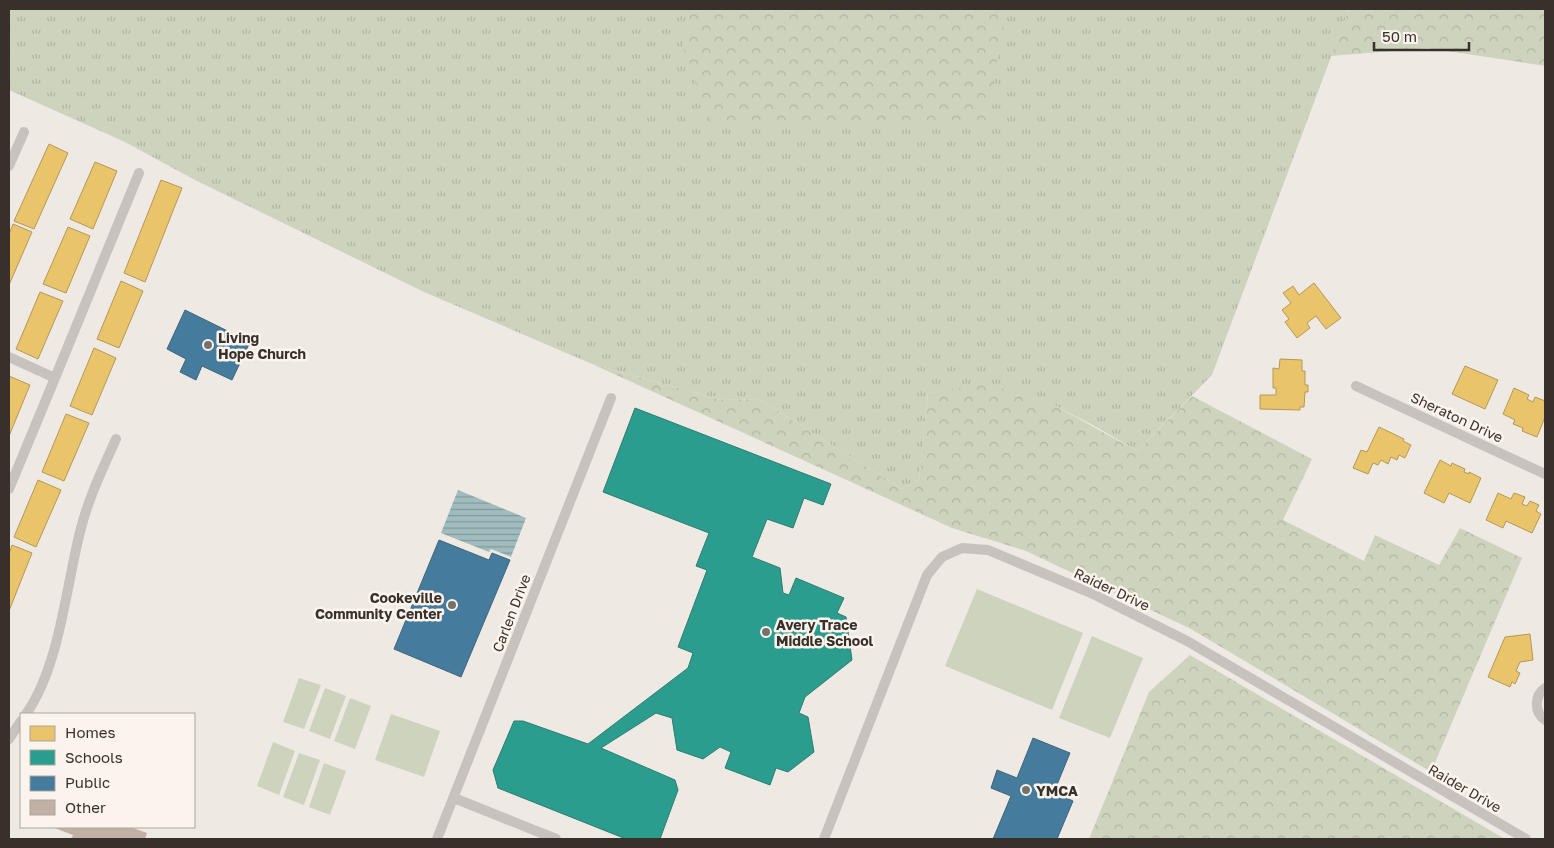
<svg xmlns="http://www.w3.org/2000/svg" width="1554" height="848" font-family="'Golos Text',sans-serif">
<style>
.grass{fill:url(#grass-tufts)}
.forest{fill:url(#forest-crowns)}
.green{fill:#ced3be}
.water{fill:url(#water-rules)}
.homes{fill:#e9c46a;stroke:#b49857}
.schools{fill:#2a9d8f;stroke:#2e7c71}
.public{fill:#457b9d;stroke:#41647a}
.building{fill:#c1b0a6}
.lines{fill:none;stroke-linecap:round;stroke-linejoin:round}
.minor{stroke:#c7c2bd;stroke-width:10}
.poi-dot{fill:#78716b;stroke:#faf4ec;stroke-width:2}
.labels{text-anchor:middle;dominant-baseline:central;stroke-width:5;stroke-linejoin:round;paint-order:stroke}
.poi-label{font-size:14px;font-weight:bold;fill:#38302a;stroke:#faf4ec;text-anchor:start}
.street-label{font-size:14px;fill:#38302a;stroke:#faf4ec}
</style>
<defs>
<pattern id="grass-tufts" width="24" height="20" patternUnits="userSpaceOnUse" patternTransform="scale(1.25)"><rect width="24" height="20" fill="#ced3be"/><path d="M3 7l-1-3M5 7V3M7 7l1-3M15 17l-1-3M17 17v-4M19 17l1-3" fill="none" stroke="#b2b5a3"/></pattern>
<pattern id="forest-crowns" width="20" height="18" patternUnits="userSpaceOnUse" patternTransform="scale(1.25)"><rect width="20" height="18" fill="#ced3be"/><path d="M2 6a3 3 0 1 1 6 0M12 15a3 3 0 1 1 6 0" fill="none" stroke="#b2b5a3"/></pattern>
<pattern id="water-rules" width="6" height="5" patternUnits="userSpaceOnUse" patternTransform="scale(1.25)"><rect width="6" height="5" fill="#a0bcbe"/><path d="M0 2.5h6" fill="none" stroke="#83999b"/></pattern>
</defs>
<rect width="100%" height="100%" fill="#eeeae3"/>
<!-- grass -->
<path class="grass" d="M 9,9 L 1349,9 L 1212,375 L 1137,451 L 1098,428 L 1054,405 L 988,385 L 928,393 L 919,479 L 902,489 L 758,399 L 721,400 L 592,364 L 424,292 L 195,180 L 125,142 L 9,90 Z"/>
<!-- forest -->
<path class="forest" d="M 688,9 L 1000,9 L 1005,19 L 985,124 L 711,121 L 683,47 Z
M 1349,9 L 1545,9 L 1545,66 L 1428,48 L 1331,56 Z
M 592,364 L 721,400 L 758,399 L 902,489 L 919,479 L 928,393 L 988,384 L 1054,405 L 1137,451 L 1192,396 L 1312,459 L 1283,520 L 1364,561 L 1375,535 L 1439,565 L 1460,528 L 1522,558 L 1431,772 L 1191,629 L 1026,551 L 952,528 Z
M 1190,655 L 1505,839 L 1089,839 L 1149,692 Z"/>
<!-- green -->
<path class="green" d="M 977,589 L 1083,633 L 1052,710 L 945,666 Z
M 1092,636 L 1143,658 L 1110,738 L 1059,718 Z
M 299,678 L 321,685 L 304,729 L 283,722 Z
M 325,688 L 346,696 L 330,739 L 309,731 Z
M 350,698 L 371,706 L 355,749 L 334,741 Z
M 391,714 L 440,731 L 424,777 L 375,760 Z
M 273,742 L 295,751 L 279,795 L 257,786 Z
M 299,753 L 320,760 L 304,805 L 283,797 Z
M 324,763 L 346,771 L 330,815 L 309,807 Z"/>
<!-- water -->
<path class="water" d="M 458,490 L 526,518 L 511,557 L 491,549 L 489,552 L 441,533 Z"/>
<!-- homes -->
<path class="homes" d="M 49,144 L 68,153 L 34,229 L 14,221 Z
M 95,162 L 117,171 L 93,229 L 70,219 Z
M 161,180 L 182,188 L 145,282 L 124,273 Z
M 13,224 L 32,232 L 9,285 L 9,234 Z
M 68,227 L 90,236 L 66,293 L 43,284 Z
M 121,281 L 143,291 L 119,348 L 97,339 Z
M 1314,283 L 1341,318 L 1326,329 L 1316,316 L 1307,323 L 1310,328 L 1297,338 L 1285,322 L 1289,319 L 1282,310 L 1291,303 L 1283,293 L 1293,286 L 1299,295 Z
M 40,292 L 63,301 L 38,359 L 16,349 Z
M 94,348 L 116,358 L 92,415 L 70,406 Z
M 1280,359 L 1302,360 L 1302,371 L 1305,371 L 1305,385 L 1308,385 L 1308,392 L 1305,392 L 1304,407 L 1300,407 L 1300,410 L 1260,409 L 1260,395 L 1276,395 L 1276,388 L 1273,388 L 1273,368 L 1279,369 Z
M 1465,366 L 1498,380 L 1485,409 L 1452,394 Z
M 9,376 L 30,385 L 9,436 Z
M 1514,388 L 1529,395 L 1527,399 L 1533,402 L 1535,397 L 1545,401 L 1545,417 L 1537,437 L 1522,431 L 1523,428 L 1513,424 L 1515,420 L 1503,414 Z
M 66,414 L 89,423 L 64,481 L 42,472 Z
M 1379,427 L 1404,439 L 1403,441 L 1411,445 L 1405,458 L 1399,455 L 1397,460 L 1391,457 L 1388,464 L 1381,460 L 1378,465 L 1373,463 L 1368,474 L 1353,468 L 1361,450 L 1367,452 Z
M 1440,460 L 1451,466 L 1452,463 L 1465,469 L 1464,472 L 1469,474 L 1469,472 L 1481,478 L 1470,503 L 1449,493 L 1444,503 L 1424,493 Z
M 38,480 L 61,490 L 36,547 L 14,537 Z
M 1498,493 L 1511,499 L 1514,493 L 1525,497 L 1522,504 L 1527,506 L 1530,501 L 1539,505 L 1536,511 L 1541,514 L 1532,533 L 1506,521 L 1503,528 L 1486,520 Z
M 12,545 L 32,553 L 9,611 L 9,554 Z
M 1530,634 L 1533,660 L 1520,662 L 1516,671 L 1520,673 L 1515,684 L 1512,682 L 1510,687 L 1488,677 L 1505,637 Z"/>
<!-- schools -->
<path class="schools" d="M 635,408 L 831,484 L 823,505 L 804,498 L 793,528 L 767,519 L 752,557 L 780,568 L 783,593 L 789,595 L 796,578 L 844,598 L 837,613 L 846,617 L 852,660 L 805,697 L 799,713 L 808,717 L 814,752 L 788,772 L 776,768 L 770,785 L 725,768 L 731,752 L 720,747 L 703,759 L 677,750 L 672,718 L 656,713 L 601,748 L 675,780 L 678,790 L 660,839 L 626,839 L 498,788 L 493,770 L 514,721 L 523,721 L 588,744 L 688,668 L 693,653 L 678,647 L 707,570 L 696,566 L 709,533 L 603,492 Z"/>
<!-- public -->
<path class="public" d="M 185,310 L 250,342 L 232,380 L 202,366 L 196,380 L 180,372 L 186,359 L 167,349 Z
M 439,540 L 489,560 L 492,553 L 510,560 L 461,677 L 394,649 Z
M 1033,738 L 1070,753 L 1054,792 L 1073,801 L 1057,839 L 993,839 L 1011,796 L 991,788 L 997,770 L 1017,778 Z"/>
<!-- building -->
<path class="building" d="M 52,827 L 130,827 L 147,833 L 145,839 L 71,839 L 73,835 Z"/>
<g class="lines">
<!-- minor -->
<path class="minor" d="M 9,166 L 24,132
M 9,357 L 55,378 L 139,173
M 1356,386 L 1545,474
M 9,489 L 55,378
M 1545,688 C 1534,696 1534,712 1545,720
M 26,714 C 60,666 66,585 81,528 C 89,497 103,468 116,439
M 9,739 L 21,721
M 454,798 L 556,839
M 437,839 L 611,398
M 824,839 L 927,575 L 942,557 L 962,548 L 988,550 L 1093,594 L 1187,641 L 1526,839"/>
</g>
<!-- markers -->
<g class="poi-dot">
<circle cx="208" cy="345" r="5"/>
<circle cx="452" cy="605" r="5"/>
<circle cx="766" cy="632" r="5"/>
<circle cx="1026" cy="790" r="5"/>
</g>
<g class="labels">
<!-- poi labels -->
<g class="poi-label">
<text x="218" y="337">Living<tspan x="218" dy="16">Hope Church</tspan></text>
<text x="442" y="597" text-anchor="end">Cookeville<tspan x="442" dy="16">Community Center</tspan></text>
<text x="776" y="624">Avery Trace<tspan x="776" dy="16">Middle School</tspan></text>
<text x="1036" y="790">YMCA</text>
</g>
<!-- street labels -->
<g class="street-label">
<text transform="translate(1457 417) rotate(25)">Sheraton Drive</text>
<text transform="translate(1112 589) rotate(25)">Raider Drive</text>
<text transform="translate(511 613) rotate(-69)">Carlen Drive</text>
<text transform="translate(1465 788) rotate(30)">Raider Drive</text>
</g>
</g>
<!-- border -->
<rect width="1554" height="848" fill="none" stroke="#38302a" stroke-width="20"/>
<!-- legend -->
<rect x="20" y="713" width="175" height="115" fill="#faf4ec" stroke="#aca69e"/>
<rect x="30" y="726" width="25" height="15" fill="#e9c46a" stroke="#aca69e"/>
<text x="65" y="738" font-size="15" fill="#38302a">Homes</text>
<rect x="30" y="750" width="25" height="15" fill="#2a9d8f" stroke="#aca69e"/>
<text x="65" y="763" font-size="15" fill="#38302a">Schools</text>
<rect x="30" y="776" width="25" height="15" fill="#457b9d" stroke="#aca69e"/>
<text x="65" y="788" font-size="15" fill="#38302a">Public</text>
<rect x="30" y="800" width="25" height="15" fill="#c1b0a6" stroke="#aca69e"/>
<text x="65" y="813" font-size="15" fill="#38302a">Other</text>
<!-- scale -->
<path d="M1374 42v8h95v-8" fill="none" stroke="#38302a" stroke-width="2.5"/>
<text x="1382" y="42" font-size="15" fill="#38302a" stroke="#faf4ec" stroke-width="4" paint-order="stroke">50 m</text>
</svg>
